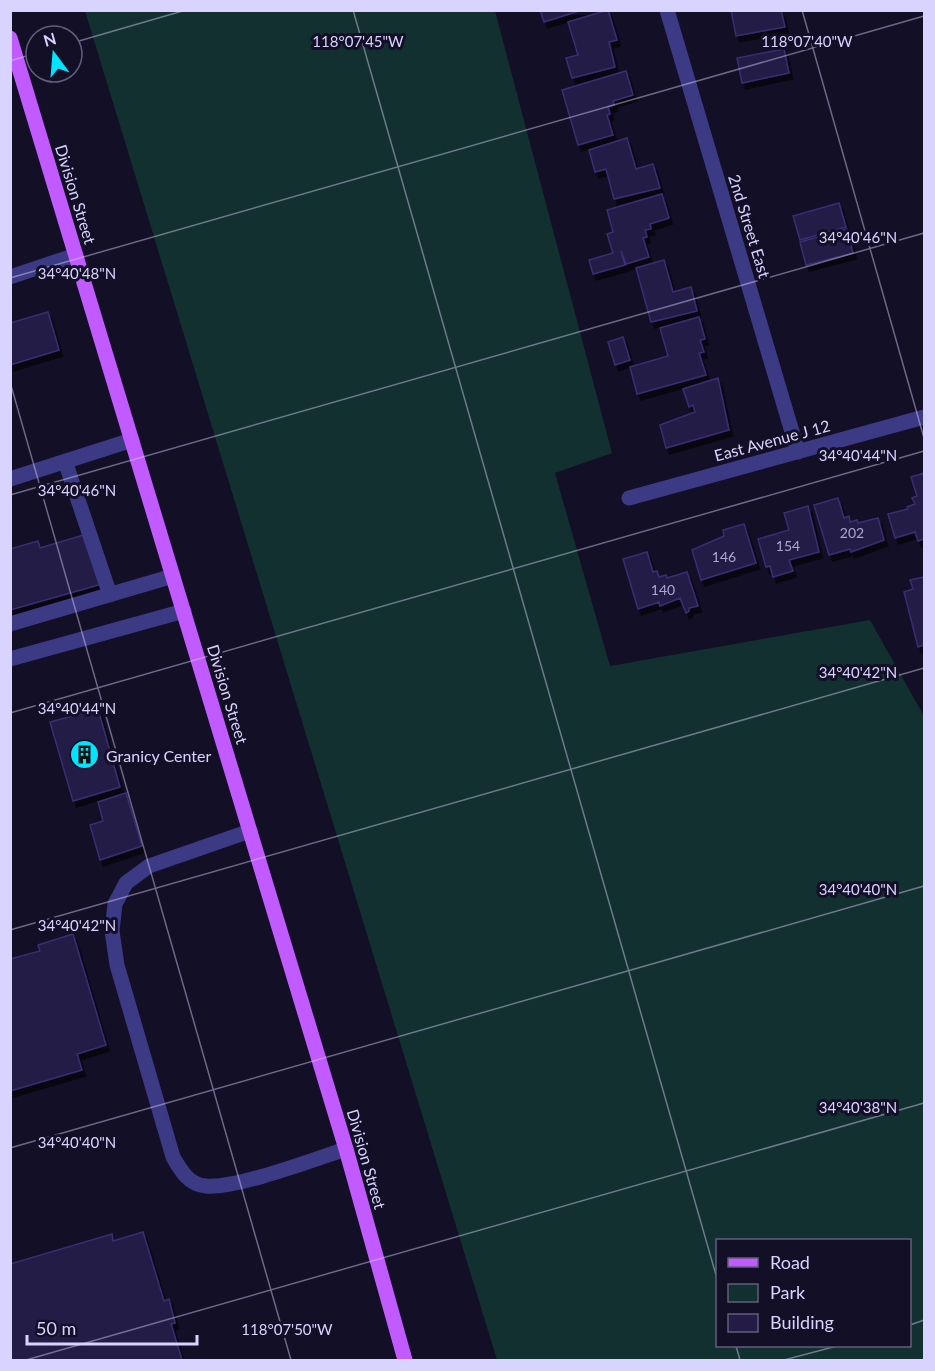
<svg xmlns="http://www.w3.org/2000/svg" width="935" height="1371" font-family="Lato,sans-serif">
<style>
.green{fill:#12302f;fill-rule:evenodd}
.building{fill:#241b47;stroke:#3b2d73;stroke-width:1.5;filter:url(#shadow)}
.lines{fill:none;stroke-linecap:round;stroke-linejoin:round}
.minor{stroke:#3d3a85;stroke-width:15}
.major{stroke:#c25bff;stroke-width:15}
.ticks{fill:none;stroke:#d9d4ff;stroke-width:1.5;stroke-opacity:0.45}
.labels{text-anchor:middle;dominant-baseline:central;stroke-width:6;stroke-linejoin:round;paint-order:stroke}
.number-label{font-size:14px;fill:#aca6d1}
.street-label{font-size:16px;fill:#d9d4ff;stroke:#130f26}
.poi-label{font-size:16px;fill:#d9d4ff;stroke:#130f26;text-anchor:start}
.ticks-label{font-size:15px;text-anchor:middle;fill:#d9d4ff;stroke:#130f26;stroke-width:6;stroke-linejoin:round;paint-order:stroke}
</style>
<defs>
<filter id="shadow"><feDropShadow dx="3.5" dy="6" stdDeviation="0" flood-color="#0009"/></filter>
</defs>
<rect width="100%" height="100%" fill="#130f26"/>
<!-- green -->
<path class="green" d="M 85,11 L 495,11 L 612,453 L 555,473 L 610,666 L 870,620 L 924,716 L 924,1360 L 497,1360 ZM 718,1240 L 910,1240 L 910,1346 L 718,1346 Z"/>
<!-- building -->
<path class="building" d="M 540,10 L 582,10 L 544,22 Z
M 608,10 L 617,40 L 609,42 L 615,67 L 572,78 L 566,58 L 578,55 L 568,22 Z
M 731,10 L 781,10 L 785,27 L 736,36 Z
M 784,49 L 789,73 L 742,83 L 737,58 Z
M 626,71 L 633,95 L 613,101 L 614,105 L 608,107 L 610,114 L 607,115 L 613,135 L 578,145 L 562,90 Z
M 627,138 L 636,169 L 653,164 L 660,188 L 614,199 L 606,169 L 595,172 L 589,150 Z
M 662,194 L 669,218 L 650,224 L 651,229 L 645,230 L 647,237 L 643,238 L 649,257 L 626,264 L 621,251 L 625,265 L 593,274 L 589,260 L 613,253 L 607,234 L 613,232 L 607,210 Z
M 839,203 L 846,227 L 800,240 L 793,216 Z
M 847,229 L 853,253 L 806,265 L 800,242 Z
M 664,260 L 673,292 L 691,287 L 697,311 L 651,322 L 636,268 Z
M 48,312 L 59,350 L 10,365 L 10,323 Z
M 699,317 L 705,339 L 700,340 L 704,352 L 699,353 L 706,375 L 637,394 L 630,367 L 668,356 L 660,328 Z
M 623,337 L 630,360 L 615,365 L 608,342 Z
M 718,378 L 729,430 L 666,448 L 660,425 L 695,412 L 693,405 L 689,407 L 683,389 Z
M 924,473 L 924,539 L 918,541 L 915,532 L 895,538 L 888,514 L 908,509 L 907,507 L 915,504 L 912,498 L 917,496 L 911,477 Z
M 838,498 L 844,518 L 849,516 L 850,522 L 857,520 L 858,523 L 878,518 L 884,540 L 851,552 L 850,549 L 829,555 L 814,505 Z
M 808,506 L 819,552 L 789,560 L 793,571 L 773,577 L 770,566 L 766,567 L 758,539 L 789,530 L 784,513 Z
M 744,524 L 756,563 L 701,580 L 692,550 L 724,536 L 723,530 Z
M 87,534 L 102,584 L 10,610 L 10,549 L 38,541 L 40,548 Z
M 647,552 L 653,572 L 657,571 L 659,577 L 666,575 L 667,578 L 687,572 L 698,606 L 689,608 L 689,611 L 686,613 L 680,598 L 660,606 L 659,602 L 638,609 L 623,559 Z
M 924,577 L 924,645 L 918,647 L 904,592 L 913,589 L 910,580 Z
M 98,709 L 120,787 L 73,801 L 50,722 Z
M 126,793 L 142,846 L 100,860 L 90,825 L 103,821 L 98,802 Z
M 73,934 L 106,1045 L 77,1054 L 82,1070 L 10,1091 L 10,959 L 40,951 L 38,945 Z
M 143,1232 L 164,1301 L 169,1299 L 175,1323 L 171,1324 L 182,1360 L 10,1360 L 10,1264 L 112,1234 L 113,1241 Z"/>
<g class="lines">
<!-- minor -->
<path class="minor" d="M 667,10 L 798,452
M 10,277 L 76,255
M 65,461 L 110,595
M 10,479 L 132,440
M 629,498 L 924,417
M 10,624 L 173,576
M 10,659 L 184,611
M 250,831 L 149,866 L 126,883 L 115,904 L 112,931 L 117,965 L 173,1157 C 181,1171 189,1185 206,1186 C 236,1189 315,1159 346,1149"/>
<!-- major -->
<path class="major" d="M 10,38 L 346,1149 L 405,1360"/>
</g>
<!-- ticks -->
<path class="ticks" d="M 353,10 L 718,1282M 802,10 L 924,438M 72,43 L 186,10M 10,61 L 36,53M 10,278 L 924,16M 10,382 L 291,1360M 10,495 L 924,233M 10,713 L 924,451M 10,930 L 924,668M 10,1148 L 924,886M 910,1325 L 924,1320M 736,1346 L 740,1360M 26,1360 L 924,1103M 784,1360 L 837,1346"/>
<!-- icons -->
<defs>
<symbol id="building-disc" viewBox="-11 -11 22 22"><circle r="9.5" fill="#00e5ff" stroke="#130f26"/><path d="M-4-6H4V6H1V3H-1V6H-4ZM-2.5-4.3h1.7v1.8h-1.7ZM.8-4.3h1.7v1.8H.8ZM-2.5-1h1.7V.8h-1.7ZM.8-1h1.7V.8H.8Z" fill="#111"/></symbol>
</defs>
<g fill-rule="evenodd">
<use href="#building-disc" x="68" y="738" width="33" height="33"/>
</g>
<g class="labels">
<!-- number labels -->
<g class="number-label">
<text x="852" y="532">202</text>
<text x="788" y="545">154</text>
<text x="724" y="556">146</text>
<text x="663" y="589">140</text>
</g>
<!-- street labels -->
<g class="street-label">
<text transform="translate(76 194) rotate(73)">Division Street</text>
<text transform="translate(750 226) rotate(73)">2nd Street East</text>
<text transform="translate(772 440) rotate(-15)">East Avenue J 12</text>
<text transform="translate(228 694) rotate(73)">Division Street</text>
<text transform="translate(367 1159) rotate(74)">Division Street</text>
</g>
<!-- poi labels -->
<g class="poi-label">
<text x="106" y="755">Granicy Center</text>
</g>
</g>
<g class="ticks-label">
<text x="358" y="47">118°07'45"W</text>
<text x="807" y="47">118°07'40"W</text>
<text x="858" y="243">34°40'46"N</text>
<text x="77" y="279">34°40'48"N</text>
<text x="858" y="461">34°40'44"N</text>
<text x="77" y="496">34°40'46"N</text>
<text x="858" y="678">34°40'42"N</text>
<text x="77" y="714">34°40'44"N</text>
<text x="858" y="895">34°40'40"N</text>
<text x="77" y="931">34°40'42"N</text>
<text x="858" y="1113">34°40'38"N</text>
<text x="77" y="1148">34°40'40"N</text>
<text x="287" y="1335">118°07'50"W</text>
</g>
<!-- border -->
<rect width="935" height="1371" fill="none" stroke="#d9d4ff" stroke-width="24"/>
<!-- legend -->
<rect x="716" y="1239" width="195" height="108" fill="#130f26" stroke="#625e7d" stroke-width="1.5"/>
<rect x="728" y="1258" width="30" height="9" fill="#c25bff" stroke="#625e7d" stroke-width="1.5"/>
<text x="770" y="1269" font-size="18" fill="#d9d4ff">Road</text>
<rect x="728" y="1284" width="30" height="18" fill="#12302f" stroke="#625e7d" stroke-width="1.5"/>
<text x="770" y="1299" font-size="18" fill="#d9d4ff">Park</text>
<rect x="728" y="1314" width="30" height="18" fill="#241b47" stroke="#625e7d" stroke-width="1.5"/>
<text x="770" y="1329" font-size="18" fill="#d9d4ff">Building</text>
<!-- north arrow -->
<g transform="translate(54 54) rotate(344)"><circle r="28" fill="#130f26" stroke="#625e7d" stroke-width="1.5"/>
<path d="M0-4.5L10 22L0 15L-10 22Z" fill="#00e5ff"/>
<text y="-9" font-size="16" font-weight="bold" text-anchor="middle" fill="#d9d4ff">N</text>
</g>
<!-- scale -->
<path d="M27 1335v9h170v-9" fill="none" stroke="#d9d4ff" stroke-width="3"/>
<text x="36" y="1335" font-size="18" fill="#d9d4ff" stroke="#130f26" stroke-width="4.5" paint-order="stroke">50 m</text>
</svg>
